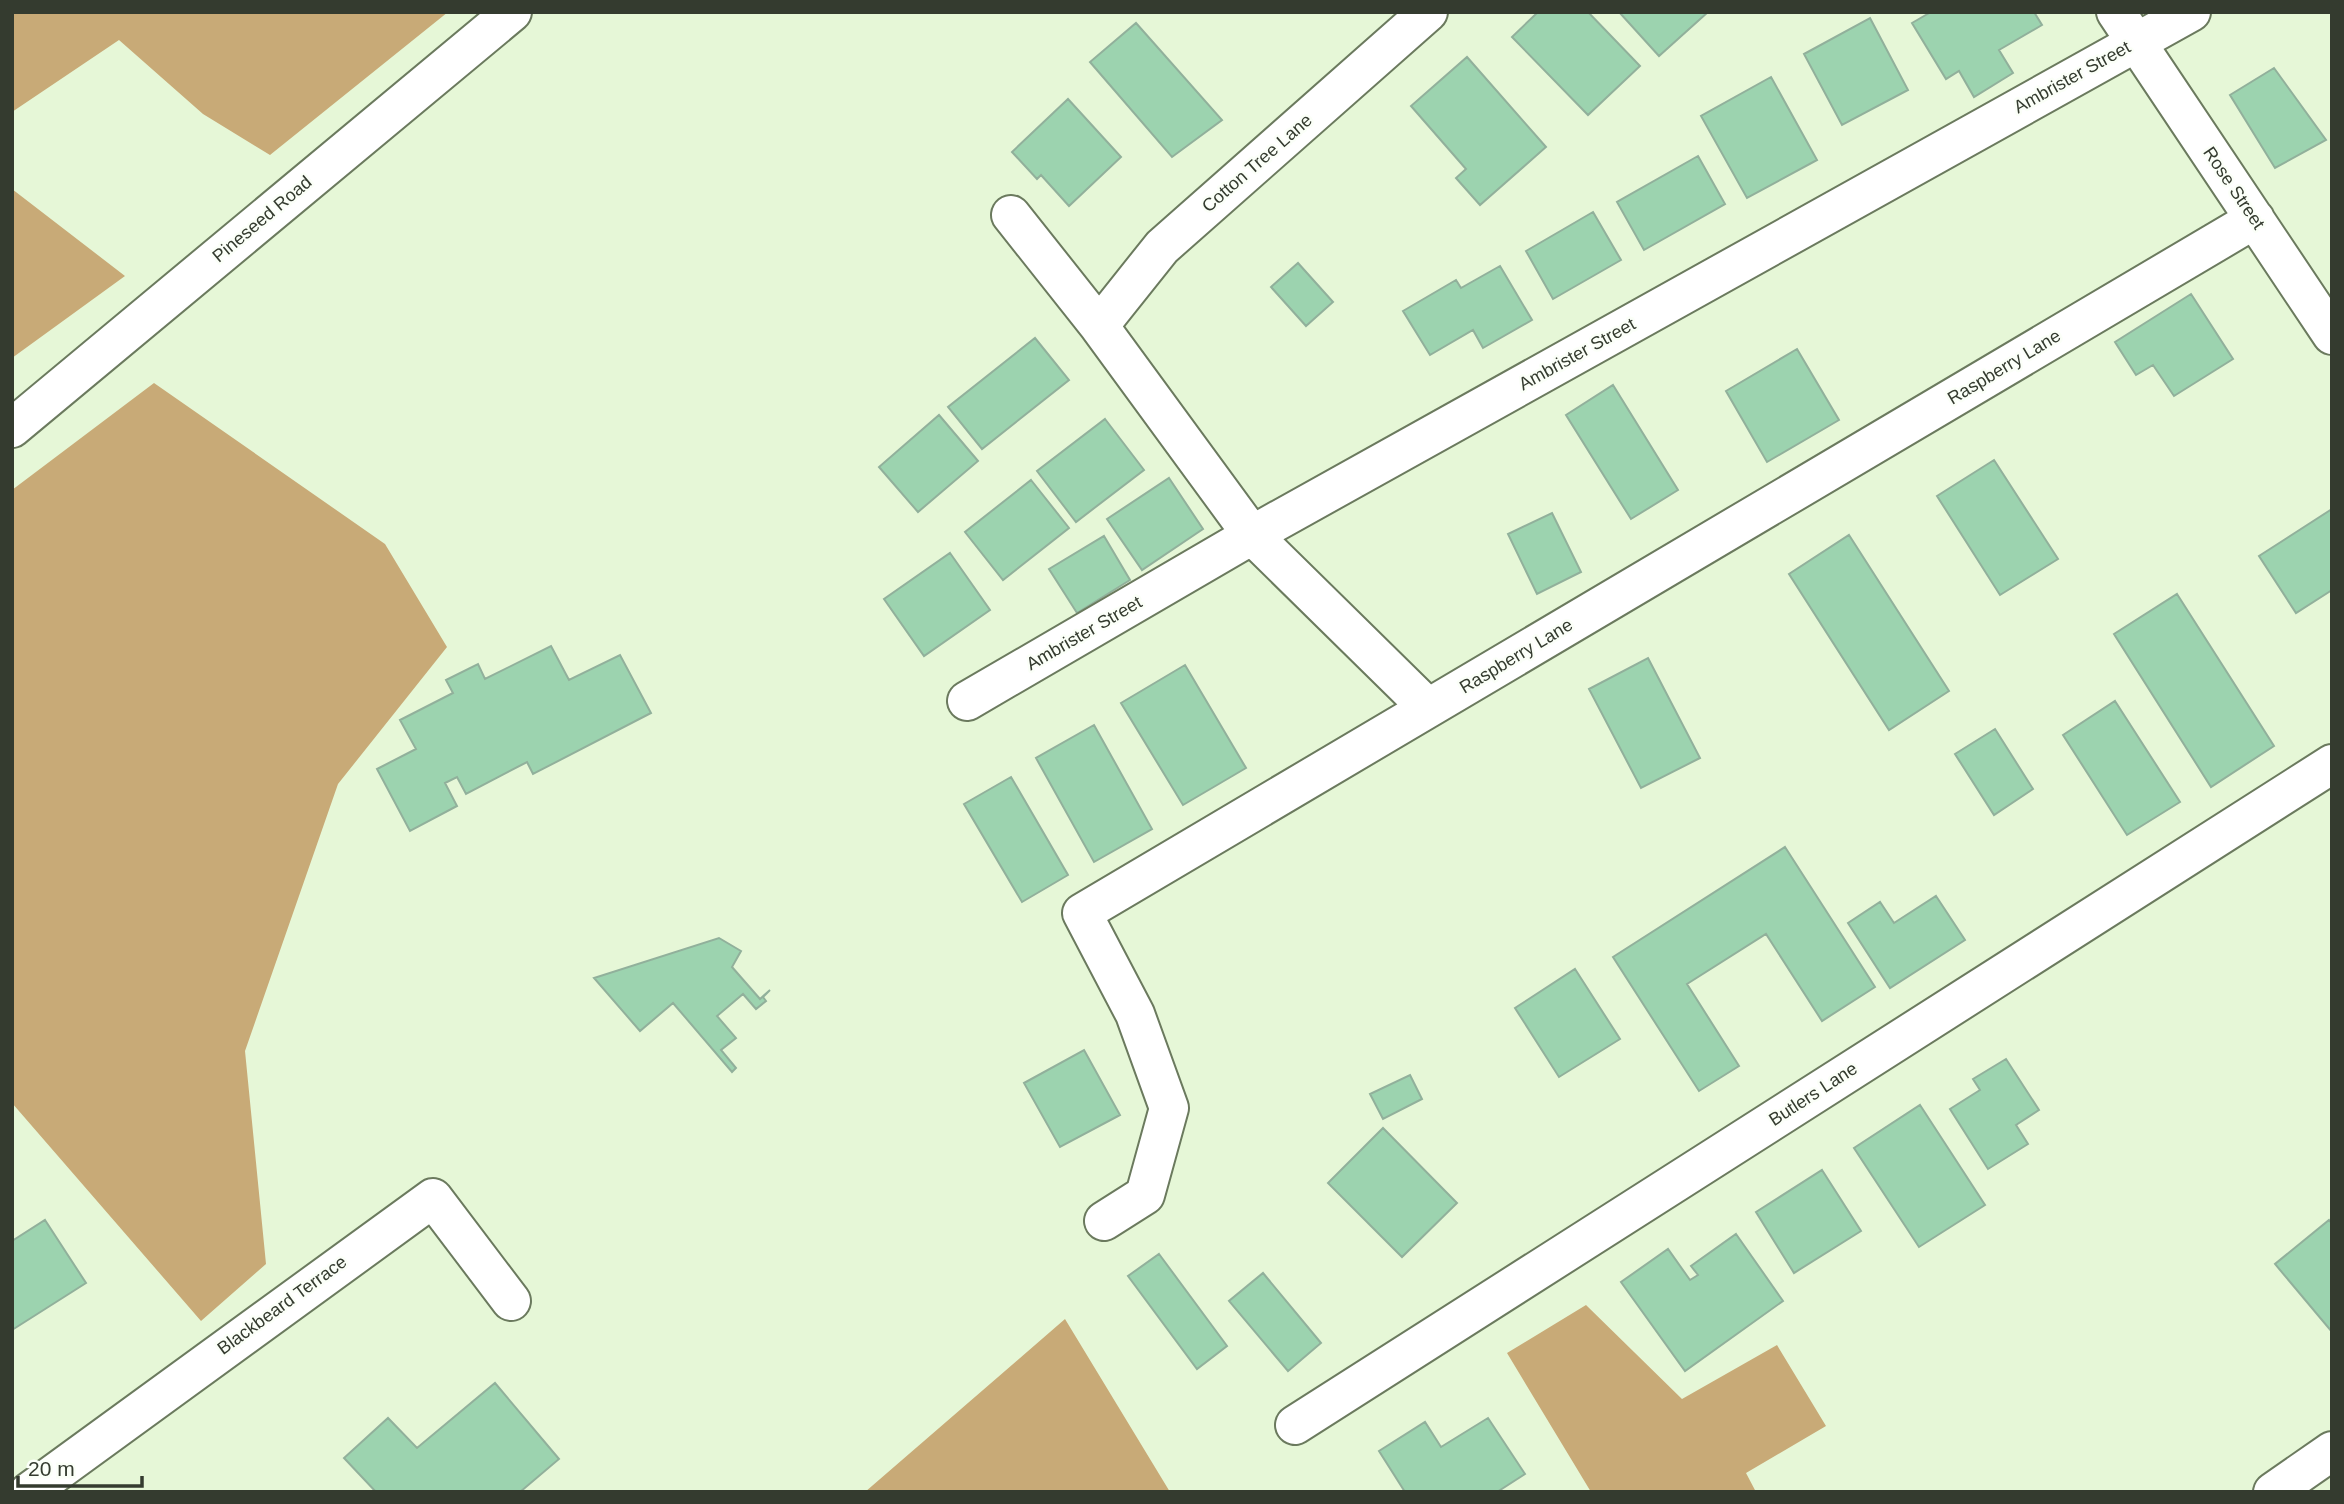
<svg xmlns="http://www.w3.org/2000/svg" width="2344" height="1504" font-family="Helvetica,sans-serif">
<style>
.forest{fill:#c8aa77}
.building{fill:#9cd3af;stroke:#91b09b;stroke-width:2}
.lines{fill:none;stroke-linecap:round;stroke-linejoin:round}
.minor-casing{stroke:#6b7a5e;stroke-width:42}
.minor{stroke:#fff;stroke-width:38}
.labels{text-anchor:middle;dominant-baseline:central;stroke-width:5;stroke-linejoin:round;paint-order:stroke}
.street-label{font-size:18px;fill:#343b2f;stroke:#fbfff8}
</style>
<rect width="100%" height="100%" fill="#e6f7d7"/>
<!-- forest -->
<path class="forest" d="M 12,12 L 448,12 L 270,155 L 203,114 L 119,40 L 12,112 Z
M 12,189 L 125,276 L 12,358 Z
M 154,383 L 385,544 L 447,647 L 338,784 L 245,1051 L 266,1264 L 201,1321 L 12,1103 L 12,490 Z
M 1586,1305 L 1682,1399 L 1777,1345 L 1826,1426 L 1746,1473 L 1756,1492 L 1591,1492 L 1507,1353 Z
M 1065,1319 L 1170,1492 L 865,1492 Z"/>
<!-- building -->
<path class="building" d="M 1538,12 L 1588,12 L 1640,66 L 1588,115 L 1512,37 Z
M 1619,12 L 1708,12 L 1659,56 Z
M 1931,12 L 2034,12 L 2042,25 L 1999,50 L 2013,73 L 1974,97 L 1959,71 L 1946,79 L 1912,23 Z
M 1870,18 L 1908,90 L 1842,125 L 1804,54 Z
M 1136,23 L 1222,120 L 1172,157 L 1090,62 Z
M 1467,57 L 1546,147 L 1480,205 L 1456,178 L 1466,169 L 1411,106 Z
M 2274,68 L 2326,140 L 2275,168 L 2230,95 Z
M 1771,77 L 1817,160 L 1747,198 L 1701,116 Z
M 1068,99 L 1121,157 L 1069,206 L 1041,175 L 1037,179 L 1012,152 Z
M 1698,156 L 1725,204 L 1644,250 L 1617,202 Z
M 1593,212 L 1621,260 L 1553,299 L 1526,251 Z
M 1298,263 L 1333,302 L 1306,326 L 1271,287 Z
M 1500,266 L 1532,320 L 1483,348 L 1473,330 L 1430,355 L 1403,311 L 1456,280 L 1461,288 Z
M 2191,294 L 2233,359 L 2174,396 L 2153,365 L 2136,375 L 2115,342 Z
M 1035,338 L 1069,380 L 982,449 L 948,407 Z
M 1797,349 L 1839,420 L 1767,462 L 1726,391 Z
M 1613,385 L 1678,490 L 1631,519 L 1566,415 Z
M 939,415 L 978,461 L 918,512 L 879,467 Z
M 1105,419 L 1144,470 L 1076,522 L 1037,471 Z
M 1994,460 L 2058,559 L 2000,595 L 1937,496 Z
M 1169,478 L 1203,529 L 1142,570 L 1107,519 Z
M 1031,480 L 1069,528 L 1003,580 L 965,532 Z
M 2332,509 L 2332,590 L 2296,613 L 2259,556 Z
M 1552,513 L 1581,572 L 1537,594 L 1508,534 Z
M 1849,535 L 1949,691 L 1889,730 L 1789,574 Z
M 1104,536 L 1130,580 L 1077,613 L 1049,569 Z
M 950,553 L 990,610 L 924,656 L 884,599 Z
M 2177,594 L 2274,746 L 2211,787 L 2114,634 Z
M 551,646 L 569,680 L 620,655 L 651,713 L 533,774 L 527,762 L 466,794 L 457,777 L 445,783 L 457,806 L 410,831 L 377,769 L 416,749 L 400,720 L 453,693 L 446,680 L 478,664 L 485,679 Z
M 1648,658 L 1700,758 L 1641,788 L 1589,689 Z
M 1185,665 L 1246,768 L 1183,805 L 1121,703 Z
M 2115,701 L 2180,802 L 2127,835 L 2063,735 Z
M 1094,725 L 1152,829 L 1094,862 L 1036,758 Z
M 1995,729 L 2033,789 L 1994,815 L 1955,754 Z
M 1011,777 L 1068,875 L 1022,902 L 964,804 Z
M 1785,847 L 1875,987 L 1822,1021 L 1766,934 L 1687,984 L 1739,1066 L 1699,1091 L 1613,957 Z
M 1936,896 L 1965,940 L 1890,988 L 1848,923 L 1880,902 L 1894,923 Z
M 719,938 L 741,951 L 732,967 L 760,999 L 770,990 L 763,997 L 766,1001 L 756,1009 L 743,994 L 717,1016 L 736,1038 L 721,1050 L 736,1068 L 732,1072 L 673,1003 L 640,1031 L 594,978 Z
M 1575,969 L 1620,1039 L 1559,1077 L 1515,1008 Z
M 1084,1050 L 1120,1115 L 1060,1147 L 1024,1083 Z
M 2006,1059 L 2039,1110 L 2016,1125 L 2028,1144 L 1988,1169 L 1950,1109 L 1980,1090 L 1973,1079 Z
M 1410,1075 L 1422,1099 L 1383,1119 L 1370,1094 Z
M 1920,1105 L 1985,1205 L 1919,1247 L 1854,1148 Z
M 1383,1128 L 1457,1203 L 1402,1257 L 1328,1183 Z
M 1822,1170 L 1861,1231 L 1794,1273 L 1756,1212 Z
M 45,1220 L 86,1283 L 12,1330 L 12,1241 Z
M 2329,1220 L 2332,1224 L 2332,1332 L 2275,1264 Z
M 1736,1234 L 1783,1301 L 1685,1371 L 1621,1282 L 1668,1249 L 1690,1280 L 1698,1275 L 1691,1266 Z
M 1159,1254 L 1227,1346 L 1197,1369 L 1128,1276 Z
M 1263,1273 L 1321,1343 L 1288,1371 L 1229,1301 Z
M 495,1383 L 559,1459 L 520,1492 L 376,1492 L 344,1458 L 388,1418 L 417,1448 Z
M 1488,1418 L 1525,1474 L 1497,1492 L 1405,1492 L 1379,1451 L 1425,1422 L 1441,1447 Z"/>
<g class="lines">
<defs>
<path id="minor" d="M 2116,12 L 2332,335
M 1011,215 L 1099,326 L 1252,535 L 1428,708
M 1099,326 L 1162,247 L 1428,12
M 12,428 L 512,12
M 967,701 L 1252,535 L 2191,12
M 1104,1221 L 1145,1195 L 1169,1108 L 1135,1014 L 1082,913 L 2255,219
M 1295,1425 L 2332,764
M 29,1492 L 433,1198 L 511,1301
M 2273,1492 L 2332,1451"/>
</defs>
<!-- minor casing -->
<use href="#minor" class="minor-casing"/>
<!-- minor -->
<use href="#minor" class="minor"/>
</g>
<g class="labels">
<!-- street labels -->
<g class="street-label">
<text transform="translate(2072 77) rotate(-29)">Ambrister Street</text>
<text transform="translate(1257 163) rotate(-41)">Cotton Tree Lane</text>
<text transform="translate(2234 188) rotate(56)">Rose Street</text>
<text transform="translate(262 219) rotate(-40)">Pineseed Road</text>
<text transform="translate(1577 354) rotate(-29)">Ambrister Street</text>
<text transform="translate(2004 367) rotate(-31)">Raspberry Lane</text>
<text transform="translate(1084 633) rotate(-30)">Ambrister Street</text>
<text transform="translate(1516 656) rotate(-31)">Raspberry Lane</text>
<text transform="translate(1813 1094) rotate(-33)">Butlers Lane</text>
<text transform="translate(282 1305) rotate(-36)">Blackbeard Terrace</text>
</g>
</g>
<!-- border -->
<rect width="2344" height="1504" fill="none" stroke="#343b2f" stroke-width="28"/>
<!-- scale -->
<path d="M18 1476v10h124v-10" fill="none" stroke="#343b2f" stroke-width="3.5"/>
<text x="28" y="1476" font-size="21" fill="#343b2f" stroke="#fbfff8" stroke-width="5" paint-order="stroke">20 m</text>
</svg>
